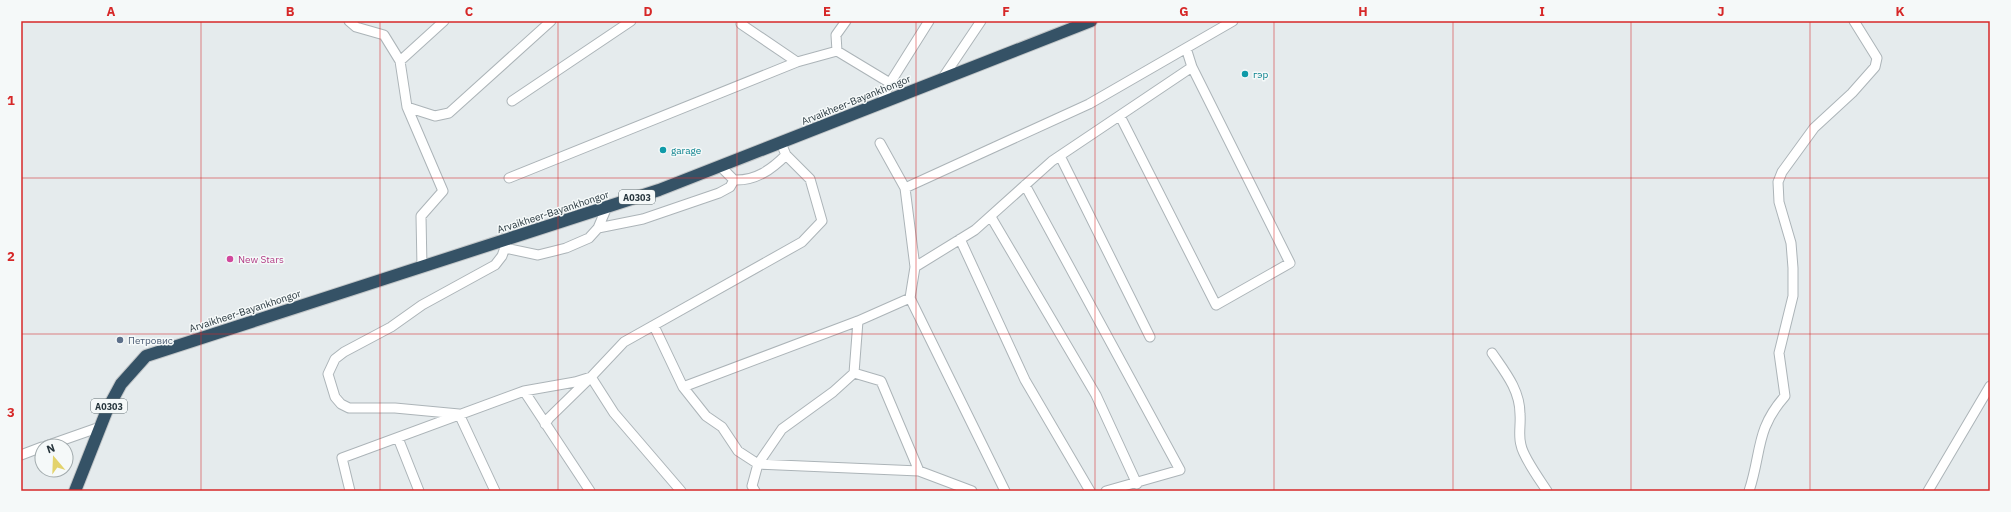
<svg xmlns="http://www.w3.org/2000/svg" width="2011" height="512" font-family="'IBM Plex Sans',sans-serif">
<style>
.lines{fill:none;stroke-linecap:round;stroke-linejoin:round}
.minor-casing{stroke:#acb4b8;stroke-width:11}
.highway-casing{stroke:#c2c6c8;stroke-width:14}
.minor{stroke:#fff;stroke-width:9}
.highway{stroke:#355266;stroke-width:12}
.grid{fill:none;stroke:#d62828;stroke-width:1;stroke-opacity:0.55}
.culture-dot{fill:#0f9aa8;stroke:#f5f9f9;stroke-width:1.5}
.hotel-dot{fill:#d1479c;stroke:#f5f9f9;stroke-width:1.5}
.service-dot{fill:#5c6f8a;stroke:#f5f9f9;stroke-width:1.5}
.labels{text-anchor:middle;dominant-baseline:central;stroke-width:3;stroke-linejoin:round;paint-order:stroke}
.shield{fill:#f5f9f9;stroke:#647075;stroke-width:1}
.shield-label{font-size:9px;font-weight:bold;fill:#26353c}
.culture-label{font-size:10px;fill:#0d838f;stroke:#f5f9f9;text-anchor:start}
.street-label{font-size:10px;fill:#26353c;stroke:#f5f9f9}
.hotel-label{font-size:10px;fill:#b23c85;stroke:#f5f9f9;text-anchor:start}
.service-label{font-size:10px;fill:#4e5e75;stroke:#f5f9f9;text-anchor:start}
.neatline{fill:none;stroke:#d62828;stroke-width:1.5}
.grid-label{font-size:13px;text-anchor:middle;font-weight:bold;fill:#d62828}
</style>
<rect width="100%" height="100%" fill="#e5ebed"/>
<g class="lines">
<defs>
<path id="minor" d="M 349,21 L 356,27 L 384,35 L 400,61 L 407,107 L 443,191 L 421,216 L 422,267
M 743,21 L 741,24 L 797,62
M 837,51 L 836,35 L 846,21
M 400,61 L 444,21
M 942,79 L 981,21
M 512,101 L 631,21
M 880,104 L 890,83 L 929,21
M 407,107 L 435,116 L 449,113 L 551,21
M 1120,116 L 1216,305 L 1290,263 L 1192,67 L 1186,48
M 1060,156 L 1150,337
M 720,166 L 734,180 C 756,181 772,169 786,155 L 781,143
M 509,178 L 797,62 L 837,51 L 890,83
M 1025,185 L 1180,470 L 1106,491
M 905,188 L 1089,104 L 1233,21
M 991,217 L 1096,395 L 1137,484
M 598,228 L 643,219 L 719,193 L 730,187 L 734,180
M 960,239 L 1025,380 L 1090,491
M 505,248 L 538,255 L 566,248 L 589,238 L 598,228 L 607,207
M 915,267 L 975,230 L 1052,161 L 1192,67
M 910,298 L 1005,491
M 654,326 L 683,387 L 706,416 L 722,427 L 738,451 L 758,464 L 919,471 L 972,491
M 1492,353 C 1505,372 1520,390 1520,414 C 1521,425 1518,435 1521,445 C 1523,457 1540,480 1547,491
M 854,373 L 881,381 L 919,471
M 683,387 L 858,321 L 910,298 L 915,267 L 905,188 L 880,143
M 524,391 L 590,491
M 545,424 L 549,418 L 591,377 L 614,413 L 681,491
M 398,438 L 419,491
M 46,446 L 100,427
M 21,455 L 42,447
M 350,491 L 342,458 L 524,391 L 575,382 L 591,377 L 624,342 L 802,242 L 822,221 L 810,179 L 786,155
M 495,491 L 459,414 L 395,408 L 349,408 L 341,404 L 335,397 L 328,374 L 335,359 L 344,352 L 391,327 L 422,305 L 495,265 L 502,256 L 508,239
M 755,491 L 752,486 L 758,464 L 782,429 L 833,392 L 854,373 L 858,321
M 1749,491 C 1762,452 1755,430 1785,396 L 1779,353 L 1793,296 L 1793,268 L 1791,243 L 1779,202 L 1778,182 L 1782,172 L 1814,128 L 1852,93 L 1875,67 L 1877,58 L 1854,21
M 1928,491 L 1990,386"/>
<path id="highway" d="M 75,491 L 107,410 L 121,384 L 146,356 L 659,190 L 1091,21"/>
</defs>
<!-- minor casing -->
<use href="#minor" class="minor-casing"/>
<!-- highway casing -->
<use href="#highway" class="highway-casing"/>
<!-- minor -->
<use href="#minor" class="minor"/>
<!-- highway -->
<use href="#highway" class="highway"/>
</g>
<!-- grid -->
<path class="grid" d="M 201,21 L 201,491M 380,21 L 380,491M 558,21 L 558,491M 737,21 L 737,491M 916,21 L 916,491M 1095,21 L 1095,491M 1274,21 L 1274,491M 1453,21 L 1453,491M 1631,21 L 1631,491M 1810,21 L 1810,491M 21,178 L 1990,178M 21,334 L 1990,334"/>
<!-- markers -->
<g class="culture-dot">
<circle cx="1245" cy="74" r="4"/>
<circle cx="663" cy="150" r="4"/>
</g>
<circle class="hotel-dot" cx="230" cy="259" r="4"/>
<circle class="service-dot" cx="120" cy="340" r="4"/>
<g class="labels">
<!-- shield labels -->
<g class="shield">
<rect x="619" y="190" width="36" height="14" rx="3"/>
<rect x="91" y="399" width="36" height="14" rx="3"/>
</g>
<g class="shield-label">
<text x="637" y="197">A0303</text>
<text x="109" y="406">A0303</text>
</g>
<!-- culture labels -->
<g class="culture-label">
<text x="1253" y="74">гэр</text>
<text x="671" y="150">garage</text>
</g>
<!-- street labels -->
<g class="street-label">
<text transform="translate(856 100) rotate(-22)">Arvaikheer-Bayankhongor</text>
<text transform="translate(553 212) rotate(-18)">Arvaikheer-Bayankhongor</text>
<text transform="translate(245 311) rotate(-18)">Arvaikheer-Bayankhongor</text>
</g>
<!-- hotel labels -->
<g class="hotel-label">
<text x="238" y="259">New Stars</text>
</g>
<!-- service labels -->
<g class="service-label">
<text x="128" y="340">Петровис</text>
</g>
</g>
<!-- border -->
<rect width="2011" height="512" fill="none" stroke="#f5f9f9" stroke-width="44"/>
<!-- north arrow -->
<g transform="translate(54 458) rotate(341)"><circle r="19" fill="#f5f9f9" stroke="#a2abad"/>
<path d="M0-3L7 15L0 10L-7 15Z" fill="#e3d36c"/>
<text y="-6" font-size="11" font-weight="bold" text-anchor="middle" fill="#26353c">N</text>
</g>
<rect x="22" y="22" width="1967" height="468" class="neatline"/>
<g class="grid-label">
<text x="111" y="16">A</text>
<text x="290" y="16">B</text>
<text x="469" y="16">C</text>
<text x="648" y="16">D</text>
<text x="827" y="16">E</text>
<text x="1006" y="16">F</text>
<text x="1184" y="16">G</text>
<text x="1363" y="16">H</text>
<text x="1542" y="16">I</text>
<text x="1721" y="16">J</text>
<text x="1900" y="16">K</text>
<text x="11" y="105">1</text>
<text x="11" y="261">2</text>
<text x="11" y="417">3</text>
</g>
</svg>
